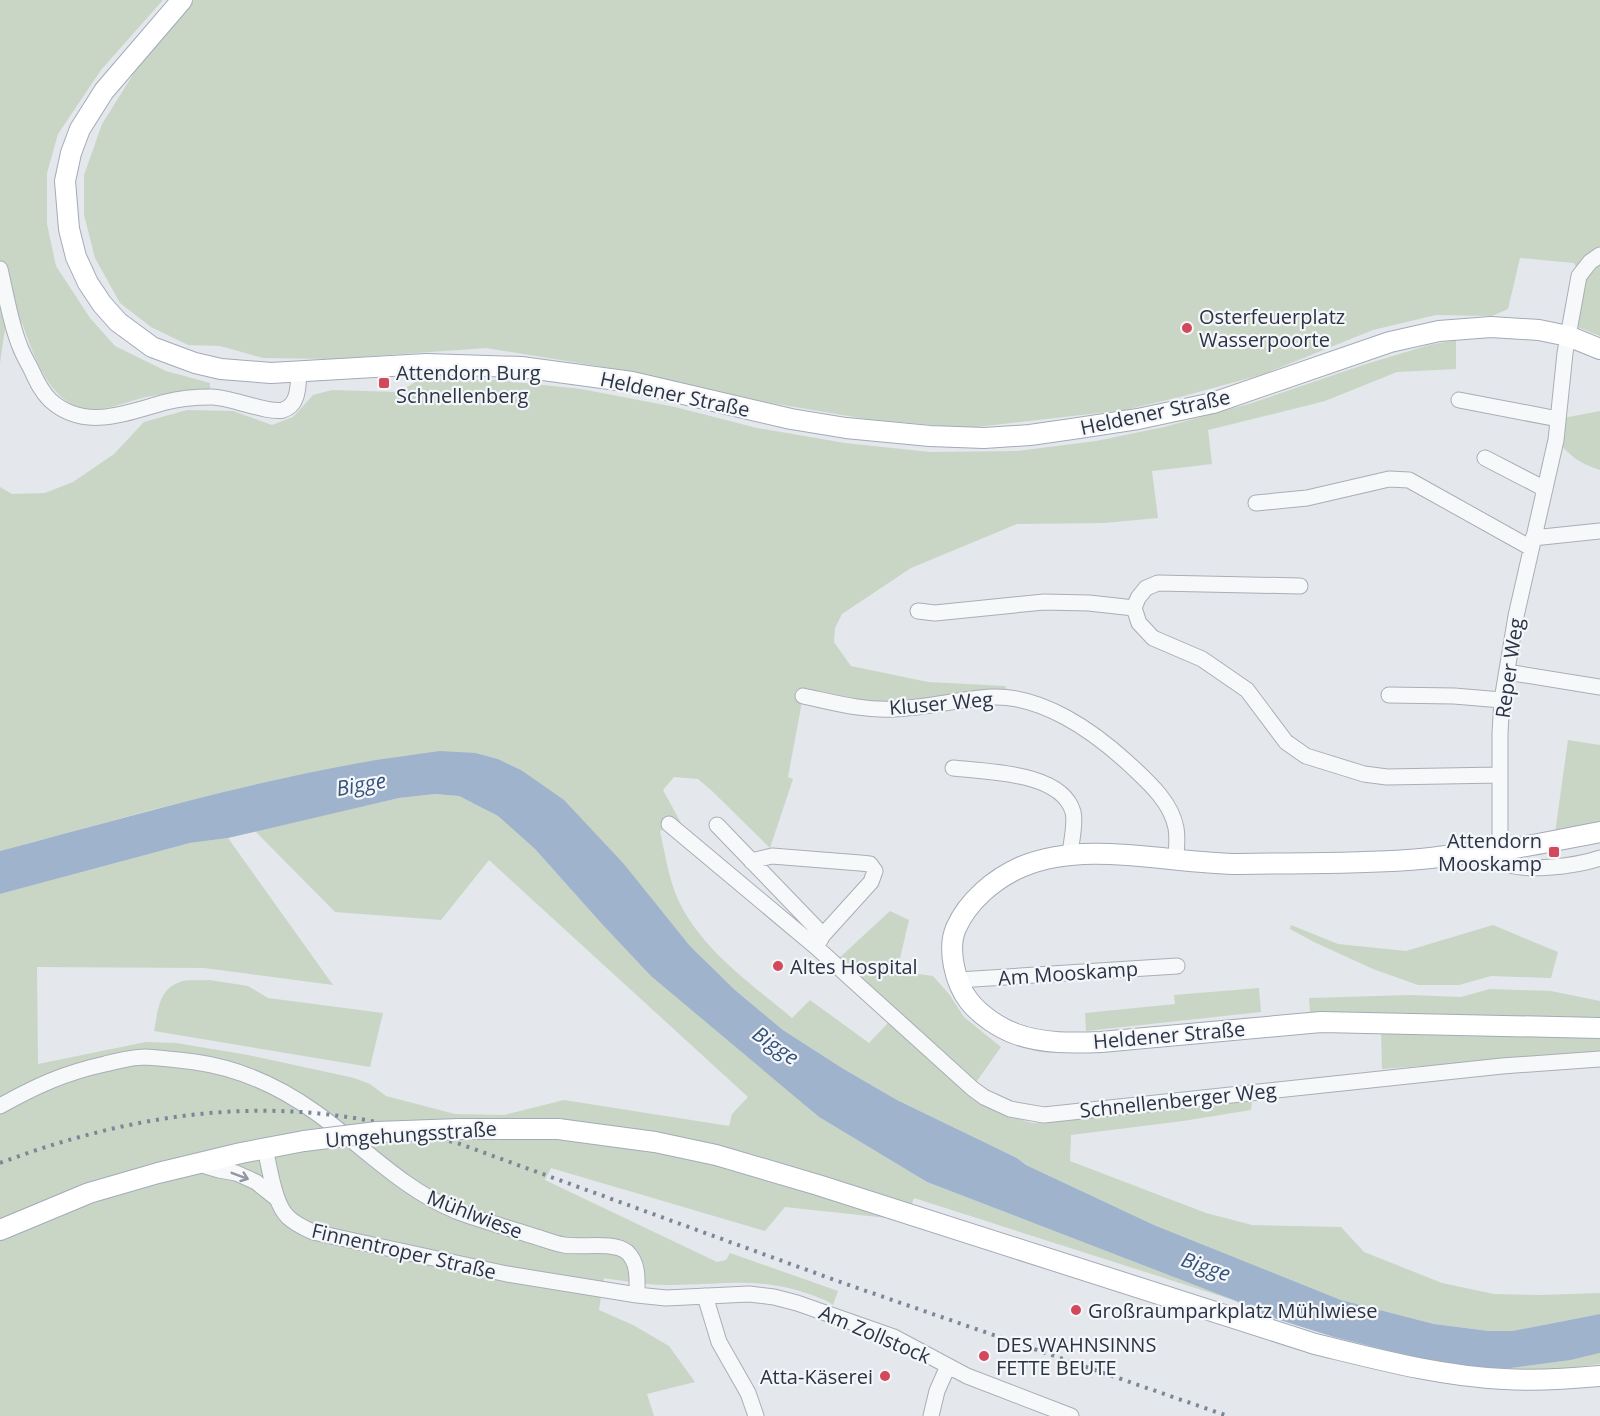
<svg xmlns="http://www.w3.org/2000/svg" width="1600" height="1416" font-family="'Open Sans',sans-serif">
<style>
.green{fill:#c9d6c5}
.water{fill:#9fb4cc}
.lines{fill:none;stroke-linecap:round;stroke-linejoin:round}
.minor-casing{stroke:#a9aeb7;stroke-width:17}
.major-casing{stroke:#a3abb8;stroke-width:22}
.minor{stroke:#f7f8fa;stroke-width:15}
.major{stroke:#fff;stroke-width:20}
.rail{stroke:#7d8696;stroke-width:4;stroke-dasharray:3 6;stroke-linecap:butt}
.major-bridge-casing{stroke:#a3abb8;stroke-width:22;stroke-linecap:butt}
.major-bridge{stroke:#fff;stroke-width:20}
.oneway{stroke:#9196a0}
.poi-dot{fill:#d1495b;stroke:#f4f6f9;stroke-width:2}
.labels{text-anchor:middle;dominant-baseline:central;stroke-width:4.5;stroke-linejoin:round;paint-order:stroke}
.poi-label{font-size:20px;fill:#2b3445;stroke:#f4f6f9;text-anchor:start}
.street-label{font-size:20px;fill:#2b3445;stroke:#f4f6f9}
.water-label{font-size:21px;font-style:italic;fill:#34527a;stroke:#f4f6f9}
</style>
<rect width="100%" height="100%" fill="#e4e7ec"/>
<!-- green -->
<path class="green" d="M 0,0 L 163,0 L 101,70 L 58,134 L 47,173 L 47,224 L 56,266 L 90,318 L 115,346 L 166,371 L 210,383 L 210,390 C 188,392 166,393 146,397 C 133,400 104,411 92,410 C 50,407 34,356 22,323 L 6,322 L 0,363 Z
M 194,0 L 1600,0 L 1600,336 L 1575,326 L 1585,283 L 1574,263 L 1520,258 L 1508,309 L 1492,316 L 1436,315 L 1373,330 L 1264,374 L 1184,396 L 1125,410 L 967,428 L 866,419 L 765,402 L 622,370 L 486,348 L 332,359 L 263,358 L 220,346 L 188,345 L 151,327 L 120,303 L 95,258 L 84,215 L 84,175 L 102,124 L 149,49 Z
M 1456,340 L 1456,369 L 1397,372 L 1325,401 L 1208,430 L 1212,464 L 1152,471 L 1158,518 L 1105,523 L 1017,524 L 911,568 L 842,614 L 835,628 L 834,642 L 851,666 L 928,682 L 1005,686 L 1013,699 L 918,708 L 803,696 L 788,777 L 793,779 L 770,848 L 711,790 L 698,779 L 674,777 L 663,790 L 681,823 L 660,831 C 666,858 670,888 684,911 C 709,955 754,986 792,1018 L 810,1000 L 869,1043 L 889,1022 L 971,1096 L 1011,1117 L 1033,1123 L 1189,1104 L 1252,1100 L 1251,1110 L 1183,1121 L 1071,1135 L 1070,1161 L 1206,1213 L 1252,1225 L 1341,1227 L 1364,1252 L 1442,1283 L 1494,1294 L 1540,1295 L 1600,1293 L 1600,1314 L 1512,1331 L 1489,1331 L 1434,1324 L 1341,1300 L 1154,1225 L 1026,1165 L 1017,1158 L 897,1100 L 842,1068 L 783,1030 L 735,990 L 690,946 L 624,864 L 521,770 L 498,759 L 476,753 L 248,787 L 155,809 L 0,851 L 0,487 L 12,494 L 45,493 L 73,482 L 114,454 L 144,422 L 187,410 L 233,411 L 272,425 L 293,417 L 313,395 L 332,390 L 399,392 L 422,378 L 496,380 L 581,389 L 675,407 L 757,428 L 845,443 L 930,452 L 1017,451 L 1096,441 L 1164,427 L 1252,403 L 1366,364 L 1429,345 Z
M 1600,411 L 1600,470 C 1577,462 1573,458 1556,440 L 1558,419 Z
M 1568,740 L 1600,745 L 1600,821 L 1555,833 Z
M 435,794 L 459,796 L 498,816 L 535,849 L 601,923 L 652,976 L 819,1117 L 927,1182 L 1236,1301 L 914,1198 L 906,1220 L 785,1207 L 765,1231 L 551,1168 L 545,1180 L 717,1262 L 726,1260 L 730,1253 L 838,1291 L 833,1305 C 827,1300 819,1298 812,1295 C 759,1275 718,1286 665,1285 C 645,1285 624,1281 604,1278 L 599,1310 L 633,1325 L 669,1346 L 695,1382 L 647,1394 L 654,1416 L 0,1416 L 0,894 L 190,843 L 228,838 L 333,985 L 204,968 L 37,967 L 38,1064 L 146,1042 L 176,1043 L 248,1055 L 354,1078 L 370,1084 L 386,1096 L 455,1114 L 504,1115 L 564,1100 L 729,1126 L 732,1114 L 748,1097 L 489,860 L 441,920 L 335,912 L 255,831 L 399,798 Z
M 890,911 L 909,920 L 897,971 L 933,976 L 949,994 L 964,1017 L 1001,1047 L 977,1081 L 837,960 Z
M 1291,925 L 1338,944 L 1406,951 L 1493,925 L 1558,952 L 1551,978 L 1491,976 L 1459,985 L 1418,985 L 1373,969 L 1314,942 L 1290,929 Z
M 209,980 L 248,986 L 268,998 L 383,1013 L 370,1067 L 154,1031 C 158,1012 158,989 180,982 C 188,979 200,981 209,980 Z
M 1259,988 L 1261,1012 L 1086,1031 L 1085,1013 L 1175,1004 L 1174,995 Z
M 1490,989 L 1551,991 L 1600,1001 L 1600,1020 L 1350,1012 L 1310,1013 L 1309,998 L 1410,995 L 1461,997 Z
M 1381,1031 L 1600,1035 L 1600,1053 L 1382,1069 Z
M 1600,1353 L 1600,1364 L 1553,1370 L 1497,1370 L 1571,1360 Z"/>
<!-- water -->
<path class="water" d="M 440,751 L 476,753 L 498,759 L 521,770 L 564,800 L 624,864 L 690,946 L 735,990 L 783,1030 L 842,1068 L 897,1100 L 1017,1158 L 1026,1165 L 1154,1225 L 1341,1300 L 1434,1324 L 1489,1331 L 1512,1331 L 1600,1314 L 1600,1353 L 1571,1360 L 1497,1370 L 1434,1362 L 1334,1337 L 1260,1314 L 1236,1301 L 927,1182 L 819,1117 L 651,976 L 601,923 L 535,849 L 498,816 L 459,796 L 435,794 L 399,798 L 228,838 L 190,843 L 0,894 L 0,851 C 119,819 238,785 359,763 C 386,758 413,755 440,751 Z"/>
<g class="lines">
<defs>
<path id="minor" d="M 1600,255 L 1590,262 L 1579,276 L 1565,353 L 1556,440 L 1516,616 L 1502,700 L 1500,733 L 1500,860 C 1517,875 1580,865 1600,858
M 0,269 C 6,294 10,321 19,344 C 22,353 27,361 31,369 C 36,380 41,391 50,400 C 85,432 128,412 166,402 C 181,398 196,397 212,397 C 230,397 269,414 283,410 C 299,405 298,386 299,372
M 1459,400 L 1558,419
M 1485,458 L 1545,489
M 1256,503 L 1307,498 L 1389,479 L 1409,480 L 1531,548
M 1533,538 L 1600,531
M 1300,586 L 1158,583 L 1146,588 L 1138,598 L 1134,608 L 1139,623 L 1153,638 L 1202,659 L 1247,690 L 1286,742 L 1306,756 L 1364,774 L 1387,777 L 1500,775
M 918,611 L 935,613 L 1044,602 L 1089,603 L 1134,608
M 1507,672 L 1600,687
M 1389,695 L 1454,696 L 1502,700
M 803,696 C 832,702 863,711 893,709 C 926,708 959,699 992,697 C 1042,695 1093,731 1128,763 C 1147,781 1171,801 1176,828 C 1178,838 1176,850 1176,860
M 953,768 C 988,772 1062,772 1073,812 C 1076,824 1071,842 1070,854
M 669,824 L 816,947 L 973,1089 L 984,1097 L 1010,1109 L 1044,1115 L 1502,1066 L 1600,1059
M 717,825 L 823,935
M 751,861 L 772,856 L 860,863 L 870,864 L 875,871 L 871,882 L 823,935 L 816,947
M 958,980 L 1177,966
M 0,1106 C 36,1086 64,1073 105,1064 C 117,1061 132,1057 145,1057 C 161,1058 179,1060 195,1062 C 238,1068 280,1087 315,1112 C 362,1145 402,1189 456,1211 C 480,1220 505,1227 530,1235 C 541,1238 553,1243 564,1245 C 582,1248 613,1241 627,1252 C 639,1263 637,1280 637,1295
M 265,1149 C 270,1168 274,1204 288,1217 C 295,1224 304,1228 313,1232 L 507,1274 L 637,1295 L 666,1298 L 749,1294 L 774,1297 L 797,1303 L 894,1337 L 967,1376 L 1071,1416
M 199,1164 L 219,1170 L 236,1173 L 256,1182 L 276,1198
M 705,1296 L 719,1342 L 748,1393 L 756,1416
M 931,1416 L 937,1391 L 948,1366"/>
<path id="major" d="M 182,0 L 104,91 L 80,129 L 71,153 L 65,181 L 69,229 L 76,257 L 88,283 L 102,304 L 118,322 L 152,347 L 195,363 L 221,369 L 271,373 L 426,364 L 521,367 L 632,382 L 791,419 L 846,428 L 930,436 L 984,438 L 1030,435 L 1072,429 L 1138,419 L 1213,403 L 1390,342 L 1439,331 L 1491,327 L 1539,330 L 1568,336 L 1600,349
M 1600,832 C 1573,837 1547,843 1520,847 C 1501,850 1481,852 1462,854 C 1444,856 1426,859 1408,860 C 1352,864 1296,863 1240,864 C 1170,864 1087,839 1021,867 C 994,879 968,901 956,928 C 947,949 955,983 969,1001 C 980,1015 999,1028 1016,1034 C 1043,1044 1073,1043 1101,1042 L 1321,1022 L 1600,1028
M 558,1129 L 655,1142 L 716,1155 L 818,1185 L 1315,1344 C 1377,1359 1439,1376 1504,1379 C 1536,1381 1568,1379 1600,1376
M 0,1230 L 89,1193 L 158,1173 L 241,1153 L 304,1141"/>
</defs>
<!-- minor casing -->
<use href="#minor" class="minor-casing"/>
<!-- major casing -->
<use href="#major" class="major-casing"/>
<!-- minor -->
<use href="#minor" class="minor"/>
<!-- major -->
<use href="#major" class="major"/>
<!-- rail -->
<path class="rail" d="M 0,1163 C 109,1122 224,1100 340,1116 C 381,1121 421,1133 460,1144 L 843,1283 L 1228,1416"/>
<defs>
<path id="major-bridge" d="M 304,1141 L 377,1132 L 459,1129 L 558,1129"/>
</defs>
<!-- major-bridge casing -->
<use href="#major-bridge" class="major-bridge-casing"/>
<!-- major-bridge -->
<use href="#major-bridge" class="major-bridge"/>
</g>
<!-- one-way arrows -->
<defs><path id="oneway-shaft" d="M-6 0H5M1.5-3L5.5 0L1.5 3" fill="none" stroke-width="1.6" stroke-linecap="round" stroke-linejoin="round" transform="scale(1.5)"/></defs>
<use class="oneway" href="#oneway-shaft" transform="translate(240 1176) rotate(21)"/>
<!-- markers -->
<g class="poi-dot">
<circle cx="1187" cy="328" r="6"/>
<rect x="378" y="377" width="12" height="12" rx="3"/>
<rect x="1548" y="846" width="12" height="12" rx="3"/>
<circle cx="778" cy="966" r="6"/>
<circle cx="1076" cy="1310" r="6"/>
<circle cx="984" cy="1356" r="6"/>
<circle cx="885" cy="1376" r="6"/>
</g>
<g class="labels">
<!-- poi labels -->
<g class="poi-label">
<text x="1199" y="316">Osterfeuerplatz<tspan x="1199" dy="23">Wasserpoorte</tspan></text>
<text x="396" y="372">Attendorn Burg<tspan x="396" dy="23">Schnellenberg</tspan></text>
<text x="1542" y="840" text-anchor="end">Attendorn<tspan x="1542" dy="23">Mooskamp</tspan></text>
<text x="790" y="966">Altes Hospital</text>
<text x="1088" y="1310">Großraumparkplatz Mühlwiese</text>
<text x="996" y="1344">DES WAHNSINNS<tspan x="996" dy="23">FETTE BEUTE</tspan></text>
<text x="873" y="1376" text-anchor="end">Atta-Käserei</text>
</g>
<!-- street labels -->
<g class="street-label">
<text transform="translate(675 394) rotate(12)">Heldener Straße</text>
<text transform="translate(1155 412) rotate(-12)">Heldener Straße</text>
<text transform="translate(1509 668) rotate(-82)">Reper Weg</text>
<text transform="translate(941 703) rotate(-5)">Kluser Weg</text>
<text transform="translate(1068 973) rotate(-4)">Am Mooskamp</text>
<text transform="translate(1169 1035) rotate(-5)">Heldener Straße</text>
<text transform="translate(1178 1100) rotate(-6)">Schnellenberger Weg</text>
<text transform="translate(411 1134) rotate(-4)">Umgehungsstraße</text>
<text transform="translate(475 1214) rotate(21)">Mühlwiese</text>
<text transform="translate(404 1251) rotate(13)">Finnentroper Straße</text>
<text transform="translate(875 1334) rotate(23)">Am Zollstock</text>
</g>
<!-- water labels -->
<g class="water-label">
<text transform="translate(361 784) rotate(-10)">Bigge</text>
<text transform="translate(776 1045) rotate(35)">Bigge</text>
<text transform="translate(1206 1266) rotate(19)">Bigge</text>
</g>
</g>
</svg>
